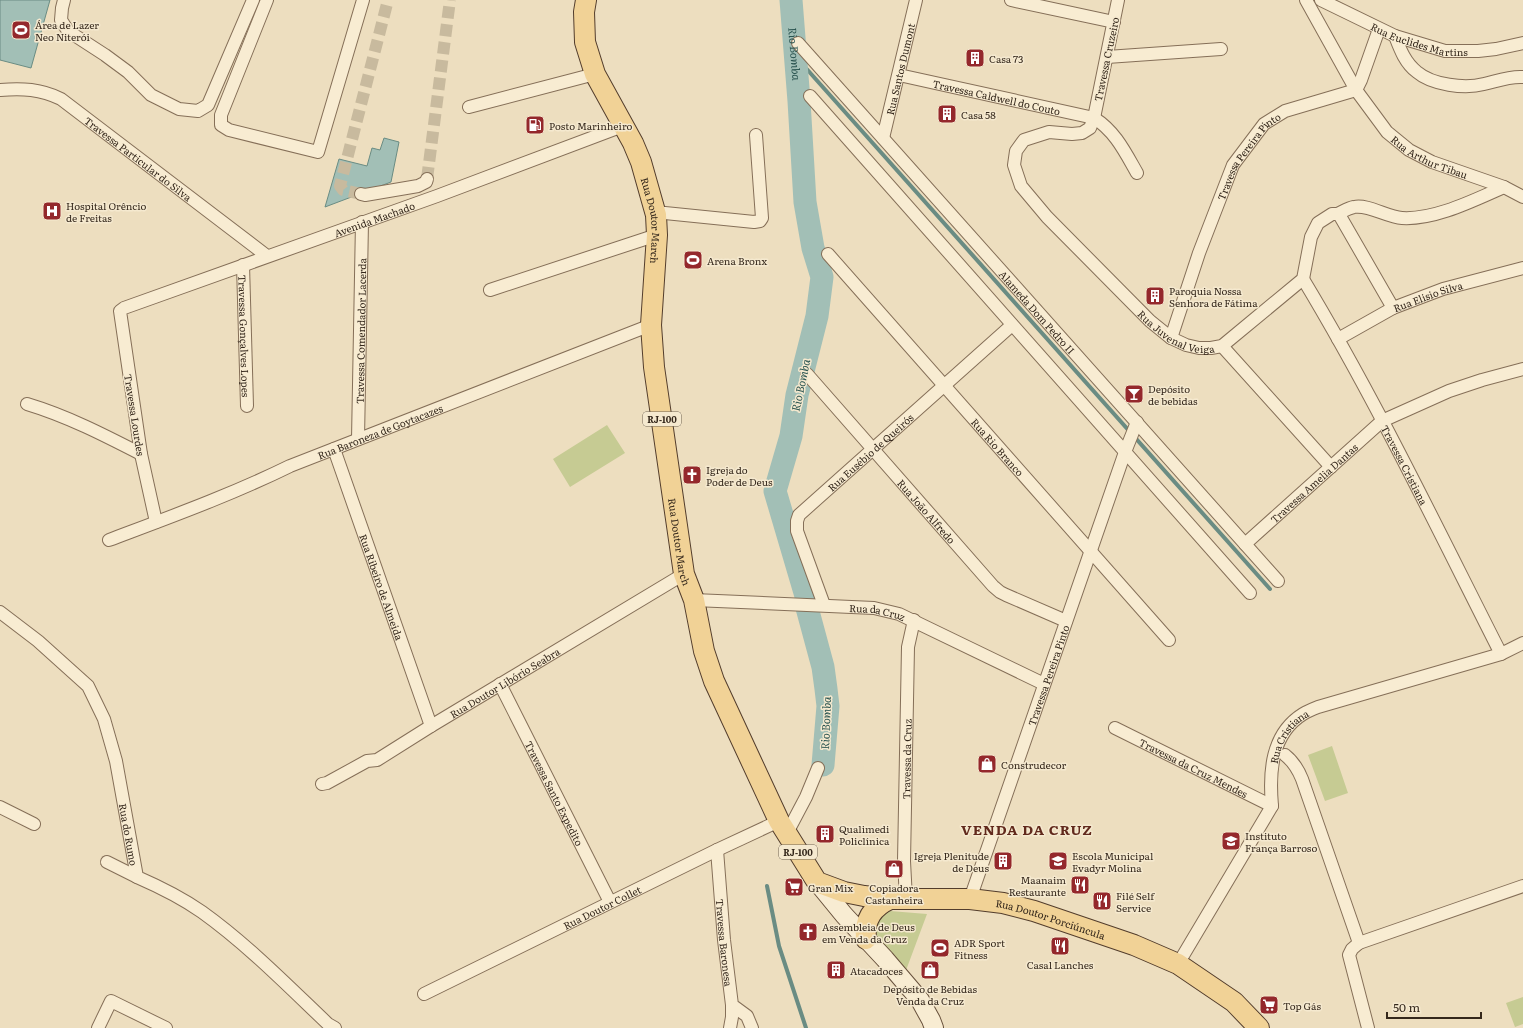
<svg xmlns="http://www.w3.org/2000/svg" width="1523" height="1028" font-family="Literata,serif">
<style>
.green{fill:#c6cb93}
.water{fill:#a2bfb6;stroke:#6a8c83}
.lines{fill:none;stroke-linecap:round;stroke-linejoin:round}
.stream{stroke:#6a8c83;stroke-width:4}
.river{stroke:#a2bfb6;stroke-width:23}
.street-tunnel{stroke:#c8ba9e;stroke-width:12;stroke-dasharray:12 6;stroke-linecap:butt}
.street-casing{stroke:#856f58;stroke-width:14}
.secondary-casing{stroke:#67503b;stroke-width:20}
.primary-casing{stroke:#533d2c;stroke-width:22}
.street{stroke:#f8ecd2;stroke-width:12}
.secondary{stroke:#f8ecd2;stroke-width:18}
.primary{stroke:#f1d296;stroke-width:20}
.labels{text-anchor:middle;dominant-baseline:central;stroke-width:3;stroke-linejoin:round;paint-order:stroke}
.shield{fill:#f5e9cf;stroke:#6f6252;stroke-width:1}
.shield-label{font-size:9px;font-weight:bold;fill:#35281c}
.poi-label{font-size:10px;fill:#35281c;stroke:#f5e9cf;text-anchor:start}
.street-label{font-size:10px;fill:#35281c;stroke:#f5e9cf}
.water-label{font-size:11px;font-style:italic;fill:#2b5551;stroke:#f5e9cf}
.district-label{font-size:14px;font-weight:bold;letter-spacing:1px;fill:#61291c;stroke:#f5e9cf}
</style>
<rect width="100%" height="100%" fill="#eddebf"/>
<!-- green -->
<path class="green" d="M 607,425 L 625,453 L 570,487 L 553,459 Z
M 1332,746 L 1348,793 L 1325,801 L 1308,755 Z
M 890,911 L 927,914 L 905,973 L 876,941 L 874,921 L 880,914 Z
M 1523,997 L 1523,1024 L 1515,1027 L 1506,1003 Z"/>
<!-- water -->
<path class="water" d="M 0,0 L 50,0 L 31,68 L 0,60 Z
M 384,138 L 399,142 L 391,182 L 325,207 L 339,159 L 367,166 L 372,148 L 380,150 Z"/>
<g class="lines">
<!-- stream -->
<path class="stream" d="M 796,57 L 1270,589
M 767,886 L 779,946 L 806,1028"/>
<!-- river -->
<path class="river" id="s1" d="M 791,0 L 799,101 L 805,202 L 813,248 L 822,277 L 817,316 L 797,395 L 791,436 L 775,491 L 806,596 L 806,604 L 823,667 L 826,689 L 828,706 L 823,765"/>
<!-- street-tunnel -->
<path class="street-tunnel" d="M 427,179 L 450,0
M 361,194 L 343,190 L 340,186 L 341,182 L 388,0"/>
<defs>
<g id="street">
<path d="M 64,0 L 62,8 L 61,20 L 68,31 L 105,55 L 128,72 L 151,95 L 179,109 L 198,111 L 208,105 L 253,0"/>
<path d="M 267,0 L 221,115 L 221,125 L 229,130 L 318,152 L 363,0"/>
<path d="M 1011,0 L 1114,22"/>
<path id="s2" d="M 1118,0 L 1094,118 L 1090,128 L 1082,133 L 1072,134 L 1049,132 L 1024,140 L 1016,151 L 1014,165 L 1021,186 L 1047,217 L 1150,321 L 1171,338 L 1186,345 L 1199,348 L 1211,348 L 1222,346 L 1303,279 L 1311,237 L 1318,223 L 1332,214 L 1337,214 L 1340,216 L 1393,308"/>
<path id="s3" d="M 1306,0 L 1356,90 L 1387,132 L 1409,150 L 1432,162 L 1504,187 L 1523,197"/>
<path id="s4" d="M 1321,0 L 1395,36 L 1445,51 L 1478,51 L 1496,49 L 1523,43"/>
<path d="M 1395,36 C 1400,49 1405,63 1417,72 C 1432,85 1465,89 1484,84 C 1497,81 1509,76 1523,77"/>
<path id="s5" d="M 798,43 L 1278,581"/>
<path d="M 1107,57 L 1221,49"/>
<path id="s6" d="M 899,75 L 1094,118 C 1115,131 1125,152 1137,173"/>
<path id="s7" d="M 0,90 C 22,88 41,89 61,99 L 267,256"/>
<path d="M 810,96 L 1250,593"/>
<path d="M 469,107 L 595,74"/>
<path id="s8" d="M 883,138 L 916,0"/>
<path d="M 361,194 L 365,195 L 418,186 L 426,182 L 427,179"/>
<path d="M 655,212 L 754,222 L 760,221 L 762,218 L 756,135"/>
<path d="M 1337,214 C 1342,212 1348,208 1354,207 C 1368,204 1387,217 1402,218 C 1435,220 1474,200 1504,187"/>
<path id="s9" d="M 828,254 L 1169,640"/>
<path id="s10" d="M 243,265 L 247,406"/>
<path id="s11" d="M 1303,279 C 1376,400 1437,528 1501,654"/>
<path d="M 490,290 L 657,235"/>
<path id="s12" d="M 1171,338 L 1199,253 L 1233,165 L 1264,124 L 1285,111 L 1356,90 L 1361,80 L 1379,29"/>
<path id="s13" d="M 1338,339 L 1393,308 L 1443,289 L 1523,268"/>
<path d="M 1222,346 L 1331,467"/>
<path id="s14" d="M 807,374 L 993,586 L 1000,592 L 1006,595 L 1066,621"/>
<path d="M 27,404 C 67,416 104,435 141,454"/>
<path id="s15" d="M 358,439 L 362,222"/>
<path id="s16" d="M 334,449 L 431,726"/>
<path id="s17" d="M 156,522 L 141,454 L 120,311 L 124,308 L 437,196 L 623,126"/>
<path id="s18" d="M 109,540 C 170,517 231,495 290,466 L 651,325"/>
<path id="s19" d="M 1245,544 L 1382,421 L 1449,391 L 1482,380 L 1523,369"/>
<path id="s20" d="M 694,600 L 874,608 L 899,614 L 1044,684"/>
<path id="s21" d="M 824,605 L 797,531 L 797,521 L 799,515 L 1012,325"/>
<path id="s22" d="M 0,612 L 38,641 L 88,686 L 104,719 L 116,761 L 137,877 C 160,887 182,898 202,912 C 248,945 288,986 328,1024 L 335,1028"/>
<path id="s23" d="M 500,684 L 610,902"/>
<path id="s24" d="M 1115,728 L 1272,806"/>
<path d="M 1285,755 C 1294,762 1298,769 1302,779 L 1359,943 L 1352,949 L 1349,955 L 1368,1028"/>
<path id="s25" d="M 322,784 L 327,783 L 367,761 L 377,760 L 431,726 L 684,574"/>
<path d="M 0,807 L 34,824"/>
<path d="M 787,833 L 806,797 L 818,768"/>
<path id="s26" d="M 717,850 L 724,940 L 732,1005 L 747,1016 L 752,1028"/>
<path d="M 107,862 L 137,877"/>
<path id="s27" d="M 906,899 L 904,861 L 908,647 L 914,620"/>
<path id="s28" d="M 970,899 L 1125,452 L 1137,422"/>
<path d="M 1359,943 L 1523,886"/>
<path id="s29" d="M 1178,964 L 1272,806 C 1269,772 1271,734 1303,714 C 1308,711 1313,709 1318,707 L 1501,654 L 1523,643"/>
<path id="s30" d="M 424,994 L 717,850 L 779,821"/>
<path d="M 98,1028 L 111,1001 L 166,1028"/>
<path d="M 730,1028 L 732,1017 L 732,1005"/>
</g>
<path id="secondary" d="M 817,882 L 844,915 L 885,959 L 920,1000 L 931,1020 L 934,1028"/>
<g id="primary">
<path id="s31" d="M 586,0 L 584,12 L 585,42 L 595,74 L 633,143 L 641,162 L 656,215 L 657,235 L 651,325 L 654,367 L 684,574 L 694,600 L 704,651 L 714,681 L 779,821 L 817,882 L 844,892 L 864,896 L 890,899 L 970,899 L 1003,903 L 1034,911 L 1134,945 L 1178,964 L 1234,1002 L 1259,1028"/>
<path d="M 866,939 C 864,919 873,907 890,899"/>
</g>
</defs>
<!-- street casing -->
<use href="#street" class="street-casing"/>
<!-- secondary casing -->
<use href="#secondary" class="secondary-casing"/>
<!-- primary casing -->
<use href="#primary" class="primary-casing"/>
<!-- street -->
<use href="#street" class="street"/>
<!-- secondary -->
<use href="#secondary" class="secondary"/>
<!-- primary -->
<use href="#primary" class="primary"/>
</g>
<!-- icons -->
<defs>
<symbol id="stadium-square" viewBox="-11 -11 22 22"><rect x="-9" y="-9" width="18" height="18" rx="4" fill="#94282c" stroke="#f5e9cf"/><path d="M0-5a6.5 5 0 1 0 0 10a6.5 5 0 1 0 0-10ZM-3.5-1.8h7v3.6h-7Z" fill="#fff"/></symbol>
<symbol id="building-square" viewBox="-11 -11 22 22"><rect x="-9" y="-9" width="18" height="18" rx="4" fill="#94282c" stroke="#f5e9cf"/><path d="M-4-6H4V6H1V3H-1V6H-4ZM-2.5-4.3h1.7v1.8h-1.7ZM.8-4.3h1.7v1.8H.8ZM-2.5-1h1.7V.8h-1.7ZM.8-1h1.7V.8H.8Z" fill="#fff"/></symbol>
<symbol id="fuel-square" viewBox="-11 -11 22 22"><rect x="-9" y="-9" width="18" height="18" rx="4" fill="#94282c" stroke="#f5e9cf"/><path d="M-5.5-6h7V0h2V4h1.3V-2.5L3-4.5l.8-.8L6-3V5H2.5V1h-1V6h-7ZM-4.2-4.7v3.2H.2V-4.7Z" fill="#fff"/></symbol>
<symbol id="hospital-square" viewBox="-11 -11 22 22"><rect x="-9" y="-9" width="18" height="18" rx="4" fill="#94282c" stroke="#f5e9cf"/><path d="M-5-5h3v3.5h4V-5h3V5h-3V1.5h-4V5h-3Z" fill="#fff"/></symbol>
<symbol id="bar-square" viewBox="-11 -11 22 22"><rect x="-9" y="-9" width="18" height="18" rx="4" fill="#94282c" stroke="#f5e9cf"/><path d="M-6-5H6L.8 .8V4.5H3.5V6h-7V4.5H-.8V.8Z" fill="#fff"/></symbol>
<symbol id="church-square" viewBox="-11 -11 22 22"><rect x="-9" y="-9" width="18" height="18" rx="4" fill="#94282c" stroke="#f5e9cf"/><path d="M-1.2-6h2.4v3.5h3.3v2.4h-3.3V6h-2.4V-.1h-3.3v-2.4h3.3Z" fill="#fff"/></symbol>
<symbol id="shop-square" viewBox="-11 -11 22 22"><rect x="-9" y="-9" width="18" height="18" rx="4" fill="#94282c" stroke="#f5e9cf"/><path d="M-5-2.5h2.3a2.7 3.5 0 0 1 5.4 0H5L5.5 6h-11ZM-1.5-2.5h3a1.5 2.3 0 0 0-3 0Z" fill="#fff"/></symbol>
<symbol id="school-square" viewBox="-11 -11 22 22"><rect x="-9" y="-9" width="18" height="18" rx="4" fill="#94282c" stroke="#f5e9cf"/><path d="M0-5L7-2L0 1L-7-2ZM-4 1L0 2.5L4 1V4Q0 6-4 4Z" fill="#fff"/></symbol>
<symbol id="restaurant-square" viewBox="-11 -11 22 22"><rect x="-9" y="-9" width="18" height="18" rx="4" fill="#94282c" stroke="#f5e9cf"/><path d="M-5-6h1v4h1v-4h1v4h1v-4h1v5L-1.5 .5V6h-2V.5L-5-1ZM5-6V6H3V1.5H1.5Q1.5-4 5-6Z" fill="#fff"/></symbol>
<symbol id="supermarket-square" viewBox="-11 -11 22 22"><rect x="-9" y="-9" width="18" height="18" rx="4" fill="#94282c" stroke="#f5e9cf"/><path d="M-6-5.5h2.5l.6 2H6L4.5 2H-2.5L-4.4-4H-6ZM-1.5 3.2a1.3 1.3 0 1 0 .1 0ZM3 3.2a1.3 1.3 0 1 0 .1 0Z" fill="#fff"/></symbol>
</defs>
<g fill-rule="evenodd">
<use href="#stadium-square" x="10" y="19" width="22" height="22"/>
<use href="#building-square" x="964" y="47" width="22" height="22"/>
<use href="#building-square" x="936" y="103" width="22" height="22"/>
<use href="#fuel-square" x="524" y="114" width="22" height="22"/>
<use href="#hospital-square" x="41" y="200" width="22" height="22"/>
<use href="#stadium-square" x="682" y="249" width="22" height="22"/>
<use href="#building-square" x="1144" y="285" width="22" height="22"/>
<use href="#bar-square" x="1123" y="383" width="22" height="22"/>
<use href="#church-square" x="681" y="464" width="22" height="22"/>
<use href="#shop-square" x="976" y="753" width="22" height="22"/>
<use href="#building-square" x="814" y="823" width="22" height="22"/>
<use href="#school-square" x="1220" y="830" width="22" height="22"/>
<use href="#building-square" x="992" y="850" width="22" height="22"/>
<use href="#school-square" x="1047" y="850" width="22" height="22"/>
<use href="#shop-square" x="883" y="858" width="22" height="22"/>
<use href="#restaurant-square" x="1069" y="874" width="22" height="22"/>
<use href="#supermarket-square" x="783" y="876" width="22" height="22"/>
<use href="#restaurant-square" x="1091" y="890" width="22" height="22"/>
<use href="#church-square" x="797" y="921" width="22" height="22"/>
<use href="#restaurant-square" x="1049" y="935" width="22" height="22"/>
<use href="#stadium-square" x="929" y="937" width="22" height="22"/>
<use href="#building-square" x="825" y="959" width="22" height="22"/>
<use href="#shop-square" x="919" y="959" width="22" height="22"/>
<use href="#supermarket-square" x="1258" y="994" width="22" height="22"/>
</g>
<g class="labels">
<!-- shield labels -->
<g class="shield">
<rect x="643" y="412" width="38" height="14" rx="3"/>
<rect x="779" y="845" width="38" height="14" rx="3"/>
</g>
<g class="shield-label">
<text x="662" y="419">RJ-100</text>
<text x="798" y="852">RJ-100</text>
</g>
<!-- poi labels -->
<g class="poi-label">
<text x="35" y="24">Área de Lazer<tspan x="35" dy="12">Neo Niterói</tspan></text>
<text x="989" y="58">Casa 73</text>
<text x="961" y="114">Casa 58</text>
<text x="549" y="125">Posto Marinheiro</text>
<text x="66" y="205">Hospital Orêncio<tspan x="66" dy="12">de Freitas</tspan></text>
<text x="707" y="260">Arena Bronx</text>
<text x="1169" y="290">Paroquia Nossa<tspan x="1169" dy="12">Senhora de Fátima</tspan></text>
<text x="1148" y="388">Depósito<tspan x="1148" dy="12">de bebidas</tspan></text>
<text x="706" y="469">Igreja do<tspan x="706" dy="12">Poder de Deus</tspan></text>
<text x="1001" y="764">Construdecor</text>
<text x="839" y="828">Qualimedi<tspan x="839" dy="12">Policlínica</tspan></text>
<text x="1245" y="835">Instituto<tspan x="1245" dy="12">França Barroso</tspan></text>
<text x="989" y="855" text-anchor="end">Igreja Plenitude<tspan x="989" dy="12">de Deus</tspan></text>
<text x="1072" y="855">Escola Municipal<tspan x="1072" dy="12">Evadyr Molina</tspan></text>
<text x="1066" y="879" text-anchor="end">Maanaim<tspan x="1066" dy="12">Restaurante</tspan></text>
<text x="808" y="887">Gran Mix</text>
<text x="894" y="887" text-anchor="middle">Copiadora<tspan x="894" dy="12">Castanheira</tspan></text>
<text x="1116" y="895">Filé Self<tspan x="1116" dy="12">Service</tspan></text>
<text x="822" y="926">Assembleia de Deus<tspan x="822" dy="12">em Venda da Cruz</tspan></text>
<text x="954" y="942">ADR Sport<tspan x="954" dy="12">Fitness</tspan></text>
<text x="1060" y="964" text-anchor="middle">Casal Lanches</text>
<text x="850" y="970">Atacadoces</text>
<text x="930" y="988" text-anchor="middle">Depósito de Bebidas<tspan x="930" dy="12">Venda da Cruz</tspan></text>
<text x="1283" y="1005">Top Gás</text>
</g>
<!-- street labels -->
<g class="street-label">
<text stroke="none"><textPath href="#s4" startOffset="107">Rua Euclides Martins</textPath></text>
<text transform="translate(1106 59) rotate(-78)">Travessa Cruzeiro</text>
<text stroke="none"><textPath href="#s8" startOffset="71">Rua Santos Dumont</textPath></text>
<text stroke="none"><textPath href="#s6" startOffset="100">Travessa Caldwell do Couto</textPath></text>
<text stroke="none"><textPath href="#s3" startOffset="205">Rua Arthur Tibau</textPath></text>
<text stroke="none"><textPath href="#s7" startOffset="160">Travessa Particular do Silva</textPath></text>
<text stroke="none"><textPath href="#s12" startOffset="200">Travessa Pereira Pinto</textPath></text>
<text stroke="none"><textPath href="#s17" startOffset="485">Avenida Machado</textPath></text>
<text stroke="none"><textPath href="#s31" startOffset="235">Rua Doutor March</textPath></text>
<text stroke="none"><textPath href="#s13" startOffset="100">Rua Elisio Silva</textPath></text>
<text stroke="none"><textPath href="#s5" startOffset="360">Alameda Dom Pedro II</textPath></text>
<text stroke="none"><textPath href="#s2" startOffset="466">Rua Juvenal Veiga</textPath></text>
<text stroke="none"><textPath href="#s15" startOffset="108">Travessa Comendador Lacerda</textPath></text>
<text stroke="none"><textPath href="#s10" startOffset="71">Travessa Gonçalves Lopes</textPath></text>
<text transform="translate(135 415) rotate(81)">Travessa Lourdes</text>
<text stroke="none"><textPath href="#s18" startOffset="292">Rua Baroneza de Goytacazes</textPath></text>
<text stroke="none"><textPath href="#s9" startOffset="257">Rua Rio Branco</textPath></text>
<text stroke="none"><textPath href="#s21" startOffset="190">Rua Eusébio de Queirós</textPath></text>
<text stroke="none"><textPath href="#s11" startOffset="212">Travessa Cristiana</textPath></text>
<text stroke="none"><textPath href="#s19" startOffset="92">Travessa Amelia Dantas</textPath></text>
<text stroke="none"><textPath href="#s14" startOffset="182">Rua João Alfredo</textPath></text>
<text stroke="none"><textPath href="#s31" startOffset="559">Rua Doutor March</textPath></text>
<text stroke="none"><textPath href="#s16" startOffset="146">Rua Ribeiro de Almeida</textPath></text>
<text stroke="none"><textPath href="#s20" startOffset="184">Rua da Cruz</textPath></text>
<text stroke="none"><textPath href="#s28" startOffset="237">Travessa Pereira Pinto</textPath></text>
<text stroke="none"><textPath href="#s25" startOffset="210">Rua Doutor Libório Seabra</textPath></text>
<text stroke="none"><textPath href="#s29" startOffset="259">Rua Cristiana</textPath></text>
<text stroke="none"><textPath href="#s27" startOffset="140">Travessa da Cruz</textPath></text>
<text stroke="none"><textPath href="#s24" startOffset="88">Travessa da Cruz Mendes</textPath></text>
<text stroke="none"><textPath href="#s23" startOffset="122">Travessa Santo Expedito</textPath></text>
<text stroke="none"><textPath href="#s22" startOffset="270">Rua do Rumo</textPath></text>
<text stroke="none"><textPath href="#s30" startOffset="198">Rua Doutor Collet</textPath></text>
<text stroke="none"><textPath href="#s31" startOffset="1168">Rua Doutor Porciúncula</textPath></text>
<text stroke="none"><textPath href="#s26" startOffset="93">Travessa Baronesa</textPath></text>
</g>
<!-- water labels -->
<g class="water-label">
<text stroke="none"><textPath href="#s1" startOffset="54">Rio Bomba</textPath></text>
<text transform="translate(800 385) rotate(-78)">Rio Bomba</text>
<text transform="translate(825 723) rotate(-88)">Rio Bomba</text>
</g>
<!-- district labels -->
<g class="district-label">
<text x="1027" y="829">VENDA DA CRUZ</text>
</g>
</g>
<!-- scale -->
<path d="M1387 1012v6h94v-6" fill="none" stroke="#35281c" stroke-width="2"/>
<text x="1393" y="1012" font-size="12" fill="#35281c" stroke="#f5e9cf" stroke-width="3" paint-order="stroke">50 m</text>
</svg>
